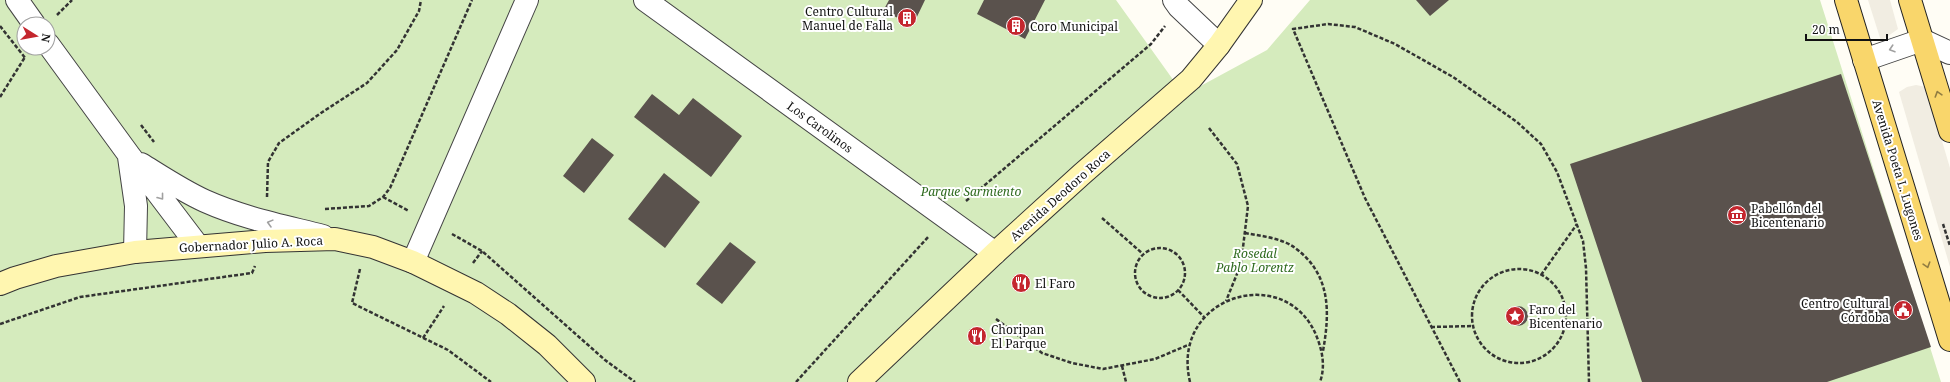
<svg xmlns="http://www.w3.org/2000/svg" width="1950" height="382" font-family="'Noto Serif',serif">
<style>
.green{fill:#d5ebbd;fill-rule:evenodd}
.plaza{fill:#f1ede2}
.building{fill:#5a524d}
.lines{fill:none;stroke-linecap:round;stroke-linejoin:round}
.minor-casing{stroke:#444;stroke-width:24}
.secondary-casing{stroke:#333;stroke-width:24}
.primary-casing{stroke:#222;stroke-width:24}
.path{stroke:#333;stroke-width:2.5;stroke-dasharray:4 2;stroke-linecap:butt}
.minor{stroke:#fff;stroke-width:22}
.secondary{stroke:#fff6b0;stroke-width:22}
.primary{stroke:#f9d66b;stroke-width:22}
.oneway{stroke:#a0a0a0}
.oneway2{stroke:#917d42}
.labels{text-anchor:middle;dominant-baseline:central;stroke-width:4;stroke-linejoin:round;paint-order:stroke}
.poi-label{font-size:12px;fill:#111;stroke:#fff;text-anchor:start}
.street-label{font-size:12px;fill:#111;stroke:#fff}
.park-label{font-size:12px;font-style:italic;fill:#2f6b1f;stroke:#fff}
</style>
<rect width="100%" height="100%" fill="#fffdf5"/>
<!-- green -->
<path class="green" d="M 0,0 L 1116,0 L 1184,95 L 1267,50 L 1310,0 L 1820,0 L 1941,382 L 0,382 ZM 24,24 L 48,24 L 48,48 L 24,48 Z"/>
<!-- plaza -->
<path class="plaza" d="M 1868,0 L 1890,0 L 1898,29 L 1881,41 Z
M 1916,85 L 1926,87 L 1950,168 L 1950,267 L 1899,92 L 1907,87 Z"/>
<!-- building -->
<path class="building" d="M 889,0 L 925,0 L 913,25 L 883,11 Z
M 984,0 L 1045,0 L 1025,39 L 977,14 Z
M 1416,0 L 1449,0 L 1430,16 Z
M 1841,74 L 1931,347 L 1827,382 L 1642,382 L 1570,164 Z
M 652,94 L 679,115 L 693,98 L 742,136 L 711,177 L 634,117 Z
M 592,138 L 614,155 L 584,193 L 563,176 Z
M 664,173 L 700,202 L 665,248 L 628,219 Z
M 730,242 L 756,262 L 722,304 L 696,284 Z
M1508 316a10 10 0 1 1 20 0a10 10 0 1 1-20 0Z"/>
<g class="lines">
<defs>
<path id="minor" d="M 17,0 L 34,24
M 645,0 L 995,253
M 1174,0 L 1179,7 L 1219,45
M 48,44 L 129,155 L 198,246
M 1864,60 L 1922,40 L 1950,53
M 129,157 L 136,206 L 135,252
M 141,164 C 162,177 183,191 205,201 C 243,218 284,226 323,236
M 413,262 L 527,0"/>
<path id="secondary" d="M 0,284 L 15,278 L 56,266 L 135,252 L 265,241 L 335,239 L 373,247 L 413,262 L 476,293 L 508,314 L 547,345 L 584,382
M 859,382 L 995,253 L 1082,174 L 1191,79 L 1219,45 L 1251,0"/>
<path id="primary" d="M 1846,0 L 1950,340
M 1910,0 L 1950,131"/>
</defs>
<!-- minor casing -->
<use href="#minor" class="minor-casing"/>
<!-- secondary casing -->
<use href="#secondary" class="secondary-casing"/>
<!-- primary casing -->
<use href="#primary" class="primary-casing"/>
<!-- path -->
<path class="path" d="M 57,15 L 72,0
M 0,26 L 26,59
M 0,97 L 25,57
M 141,125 L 154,142
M 1209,128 L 1237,164 L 1248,206 L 1241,264 L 1226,301
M 267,197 L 268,162 L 279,143 L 321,113 L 367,83 L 397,50 L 419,11 L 421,0
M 383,197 L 409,211
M 966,201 L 1151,44 L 1165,26
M 325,209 L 369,206 L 383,197 L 390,188 L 472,0
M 1102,218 L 1143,254
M 1943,224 L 1950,246
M 1245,233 C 1261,236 1282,238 1295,248 C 1331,274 1330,312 1323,351
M 452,234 L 482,251 L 605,360 L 635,382
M1135 273a25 25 0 1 1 50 0a25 25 0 1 1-50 0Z
M 473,263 L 482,251
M1472 316a47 47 0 1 1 94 0a47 47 0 1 1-94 0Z
M 360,269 L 352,303 L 448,350 L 491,382
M 1541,275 L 1577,224
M 1178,290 L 1204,317
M 996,319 L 1042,353 L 1072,363 L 1103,369 L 1155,359 L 1188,345
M 0,324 L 80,297 L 252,273 L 255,266
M 1431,327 L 1474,326
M 423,338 L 444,306
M 1122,366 L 1126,382
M 796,382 L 929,236
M 1190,382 C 1169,294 1290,260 1318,340 C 1323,354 1325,368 1320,382
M 1460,382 L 1365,198 L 1293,29 L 1328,24 L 1355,27 L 1395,44 L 1453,77 L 1517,122 L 1541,144 L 1557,172 L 1583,241 L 1586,268 L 1589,382"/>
<!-- minor -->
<use href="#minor" class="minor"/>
<!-- secondary -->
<use href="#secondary" class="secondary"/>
<!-- primary -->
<use href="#primary" class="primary"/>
</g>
<!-- one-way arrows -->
<defs><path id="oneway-chevron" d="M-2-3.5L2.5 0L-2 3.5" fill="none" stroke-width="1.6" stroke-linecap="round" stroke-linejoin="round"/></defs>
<g class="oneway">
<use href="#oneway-chevron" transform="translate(1892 49) rotate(162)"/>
<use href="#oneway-chevron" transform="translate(161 197) rotate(52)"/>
<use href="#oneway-chevron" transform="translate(270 223) rotate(-165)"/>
</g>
<g class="oneway2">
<use href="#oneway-chevron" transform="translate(1938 94) rotate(-107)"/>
<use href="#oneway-chevron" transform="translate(1927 265) rotate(73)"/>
</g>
<!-- icons -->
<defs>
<symbol id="building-disc" viewBox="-11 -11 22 22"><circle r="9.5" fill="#c4262e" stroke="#fff"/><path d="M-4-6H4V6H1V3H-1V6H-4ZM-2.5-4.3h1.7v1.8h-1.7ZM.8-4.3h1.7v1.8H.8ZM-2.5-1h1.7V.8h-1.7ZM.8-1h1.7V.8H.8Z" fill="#fff"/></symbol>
<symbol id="museum-disc" viewBox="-11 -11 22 22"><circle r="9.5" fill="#c4262e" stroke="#fff"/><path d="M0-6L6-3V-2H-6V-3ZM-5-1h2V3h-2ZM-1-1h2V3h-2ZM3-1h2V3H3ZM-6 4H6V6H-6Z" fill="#fff"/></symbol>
<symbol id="restaurant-disc" viewBox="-11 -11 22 22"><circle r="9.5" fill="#c4262e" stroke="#fff"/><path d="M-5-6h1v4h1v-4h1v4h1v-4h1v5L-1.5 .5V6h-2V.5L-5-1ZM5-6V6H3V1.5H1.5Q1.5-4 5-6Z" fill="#fff"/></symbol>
<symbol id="civic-disc" viewBox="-11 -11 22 22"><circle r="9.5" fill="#c4262e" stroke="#fff"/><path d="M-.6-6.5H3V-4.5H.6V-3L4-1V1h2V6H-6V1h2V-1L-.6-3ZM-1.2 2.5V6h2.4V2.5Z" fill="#fff"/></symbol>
<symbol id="sight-disc" viewBox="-11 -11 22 22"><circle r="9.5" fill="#c4262e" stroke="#fff"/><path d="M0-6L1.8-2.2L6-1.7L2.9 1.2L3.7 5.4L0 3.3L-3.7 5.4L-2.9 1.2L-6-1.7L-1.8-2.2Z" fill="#fff"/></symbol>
</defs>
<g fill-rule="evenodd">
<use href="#building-disc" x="896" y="7" width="22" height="22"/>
<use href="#building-disc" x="1005" y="15" width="22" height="22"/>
<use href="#museum-disc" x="1726" y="204" width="22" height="22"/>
<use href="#restaurant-disc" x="1010" y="272" width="22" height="22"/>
<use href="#civic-disc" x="1892" y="299" width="22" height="22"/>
<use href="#sight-disc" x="1504" y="305" width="22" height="22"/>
<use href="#restaurant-disc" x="966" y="325" width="22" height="22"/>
</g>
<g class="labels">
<!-- poi labels -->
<g class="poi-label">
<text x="893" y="11" text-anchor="end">Centro Cultural<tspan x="893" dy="14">Manuel de Falla</tspan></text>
<text x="1030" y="26">Coro Municipal</text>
<text x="1751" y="208">Pabellón del<tspan x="1751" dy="14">Bicentenario</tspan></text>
<text x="1035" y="283">El Faro</text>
<text x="1889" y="303" text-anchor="end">Centro Cultural<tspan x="1889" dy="14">Córdoba</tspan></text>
<text x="1529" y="309">Faro del<tspan x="1529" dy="14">Bicentenario</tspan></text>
<text x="991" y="329">Choripan<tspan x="991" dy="14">El Parque</tspan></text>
</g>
<!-- street labels -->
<g class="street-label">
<text transform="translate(820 127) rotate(36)">Los Carolinos</text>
<text transform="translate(1898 170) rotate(73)">Avenida Poeta L. Lugones</text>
<text transform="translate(1060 195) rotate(-42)">Avenida Deodoro Roca</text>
<text transform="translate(251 244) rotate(-3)">Gobernador Julio A. Roca</text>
</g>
<!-- park labels -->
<g class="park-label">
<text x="971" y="191">Parque Sarmiento</text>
<text x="1255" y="253">Rosedal<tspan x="1255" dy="14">Pablo Lorentz</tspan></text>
</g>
</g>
<!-- north arrow -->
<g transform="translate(36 36) rotate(101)"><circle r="19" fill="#ffffff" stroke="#a0a0a0"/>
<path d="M0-3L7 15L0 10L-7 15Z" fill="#c4262e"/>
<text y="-6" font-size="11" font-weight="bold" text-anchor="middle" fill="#111111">N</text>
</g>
<!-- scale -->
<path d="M1806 34v6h81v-6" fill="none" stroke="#111111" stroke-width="2"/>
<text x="1812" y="34" font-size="12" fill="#111111" stroke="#ffffff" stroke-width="3" paint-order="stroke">20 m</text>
</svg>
